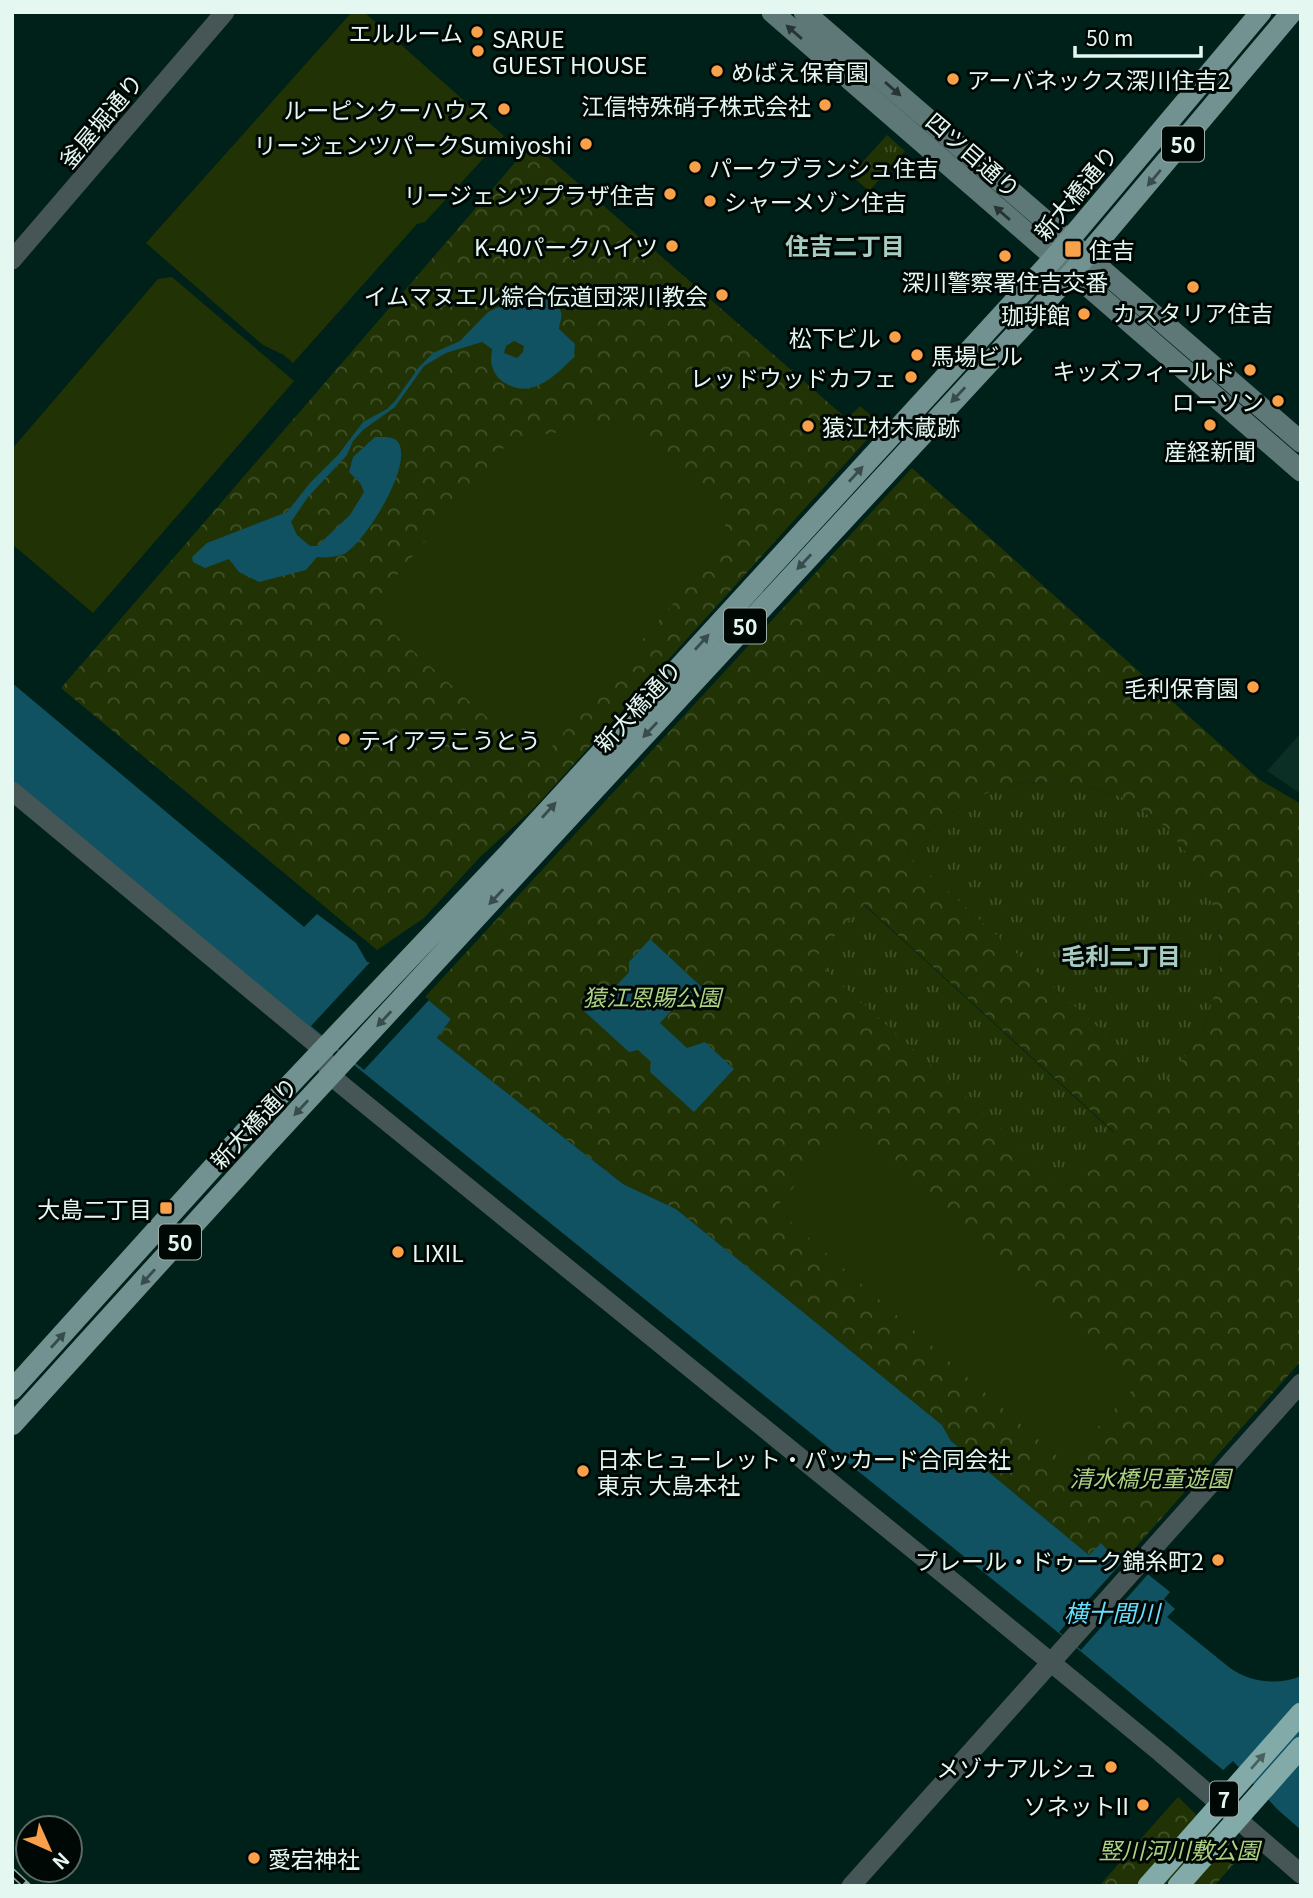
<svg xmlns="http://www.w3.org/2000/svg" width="1313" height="1898" font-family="Georgia,'Noto Sans JP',serif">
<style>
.built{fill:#0b2e25}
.grass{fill:url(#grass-tufts)}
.park{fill:url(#park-crowns);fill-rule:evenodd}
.garden{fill:#213304}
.water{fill:#105261;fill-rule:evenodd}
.pier{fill:#002119}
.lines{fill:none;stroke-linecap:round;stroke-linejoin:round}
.tertiary{stroke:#465656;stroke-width:19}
.secondary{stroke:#5e7877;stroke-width:21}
.primary{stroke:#719291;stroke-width:21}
.motorway{stroke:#81aaa9;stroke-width:21}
.rail-casing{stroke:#8ca59d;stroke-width:8}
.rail{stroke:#000805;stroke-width:5;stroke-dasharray:16;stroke-linecap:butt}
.oneway{fill:#263533}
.oneway2{fill:#384d4b}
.oneway3{fill:#47615f}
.poi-dot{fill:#f8a14a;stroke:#000805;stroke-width:2.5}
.labels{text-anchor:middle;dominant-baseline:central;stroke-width:6;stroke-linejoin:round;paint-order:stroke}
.shield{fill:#000805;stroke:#a0afaa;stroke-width:2}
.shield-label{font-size:21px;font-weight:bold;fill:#e4f7f0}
.poi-label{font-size:23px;fill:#e4f7f0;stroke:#000805;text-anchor:end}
.street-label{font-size:23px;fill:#e4f7f0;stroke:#000805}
.park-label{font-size:23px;font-style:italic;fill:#add281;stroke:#000805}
.neighbourhood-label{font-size:24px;font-weight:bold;fill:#a7ccc0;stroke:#000805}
.water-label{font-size:24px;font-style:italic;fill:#68defc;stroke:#000805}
</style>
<defs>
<pattern id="grass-tufts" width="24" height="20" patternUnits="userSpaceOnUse" patternTransform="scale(1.75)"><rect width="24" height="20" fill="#213304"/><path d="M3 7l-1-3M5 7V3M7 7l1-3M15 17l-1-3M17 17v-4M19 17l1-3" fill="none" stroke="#415129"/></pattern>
<pattern id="park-crowns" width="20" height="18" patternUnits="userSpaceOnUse" patternTransform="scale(1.75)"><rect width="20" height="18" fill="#213304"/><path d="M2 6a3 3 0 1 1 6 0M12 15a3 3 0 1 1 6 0" fill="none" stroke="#415129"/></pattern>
</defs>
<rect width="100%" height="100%" fill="#002119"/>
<!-- built -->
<path class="built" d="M 1301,733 L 1301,794 L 1267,771 Z"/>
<!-- grass -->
<path class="grass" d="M 887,135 L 905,151 L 869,191 L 851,175 Z
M 1067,782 L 1120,796 L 1166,827 L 1200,870 L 1218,921 L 1220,976 L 1204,1029 L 1172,1074 L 1162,1086 L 906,853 C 935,822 970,795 1012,785 C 1029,781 1050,783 1067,782 Z
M 863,904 L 1114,1133 L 1064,1188 L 813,959 Z"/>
<!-- park -->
<path class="park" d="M 532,143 L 847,419 L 860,406 L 881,424 L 535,807 L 480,857 L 424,918 L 377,950 L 61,688 Z
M 912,468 L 1260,780 L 1301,804 L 1301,1361 L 1127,1557 L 1119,1551 L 1114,1556 L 1089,1555 L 951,1441 L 942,1425 L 676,1209 L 623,1184 L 437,1038 L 451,1019 L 425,997 ZM 1067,782 L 1120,796 L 1166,827 L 1200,870 L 1218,921 L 1220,976 L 1204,1029 L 1172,1074 L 1162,1085 L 906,853 C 935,822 970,795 1012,785 C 1029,781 1050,783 1067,782 ZM 864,904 L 1114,1132 L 1065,1187 L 814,959 Z
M 1178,1797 L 1240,1857 L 1214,1886 L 1099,1886 Z"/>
<!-- garden -->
<path class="garden" d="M 352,12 L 364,12 L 504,136 L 425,222 L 417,224 L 293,363 L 284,355 L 263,345 L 146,243 Z
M 172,277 L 294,381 L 93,613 L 12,544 L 12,449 L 158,279 Z
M 625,423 L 724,511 L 726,541 L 538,763 L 382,623 L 381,594 L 511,439 Z
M 846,1129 L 1132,1390 L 1065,1463 L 775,1208 Z"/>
<!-- water -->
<path class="water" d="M 513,295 C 526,295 557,297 561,312 C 563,317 559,324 559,329 L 575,344 L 574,357 C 556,375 532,400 505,383 C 499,380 494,373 492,366 C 490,360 492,354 492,349 L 482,342 L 446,353 L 424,366 L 395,407 L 363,430 L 353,441 L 347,455 L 308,497 L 291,522 L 297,535 L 310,546 L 317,546 L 350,515 L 364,492 L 360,483 L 349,472 L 353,457 L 375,437 C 381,437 391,436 396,440 C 418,459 365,543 344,554 C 336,557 324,558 317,557 L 306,570 L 259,582 L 239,572 L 229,559 L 205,568 L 193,562 L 192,557 L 207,543 L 287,512 L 310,483 L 338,455 L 363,422 L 387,409 L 395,401 L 419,367 L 433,353 L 460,341 L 488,312 L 503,305 L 501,300 ZM 514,341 L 524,346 L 523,352 L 517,358 L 504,353 L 506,346 Z
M 12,683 L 304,927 L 317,914 L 356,943 L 367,962 L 384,963 L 451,1019 L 437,1038 L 623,1184 L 676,1209 L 942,1425 L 951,1441 L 1089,1555 L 1101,1543 L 1113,1556 L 1119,1551 L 1170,1592 L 1164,1599 L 1175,1609 L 1167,1617 L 1230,1668 C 1250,1682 1277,1686 1301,1676 L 1301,1830 L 1277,1809 L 1233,1761 L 1223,1770 L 1049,1625 L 143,895 L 12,783 Z
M 650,939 L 707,992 L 691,1009 L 675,1007 L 660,1023 L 687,1048 L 705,1042 L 734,1069 L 694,1112 L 650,1072 L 651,1062 L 638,1050 L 629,1052 L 584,1011 L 607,986 L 617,985 L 629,972 L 629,962 Z"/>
<!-- pier -->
<path class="pier" d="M 373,959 L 379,959 L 429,1000 L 364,1070 L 311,1026 Z
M 1127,1557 L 1149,1573 L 1081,1650 L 1059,1632 Z"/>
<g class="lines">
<!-- tertiary -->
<path class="tertiary" d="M 12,260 L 225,12
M 12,791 L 316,1044 L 322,1053 L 331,1076 L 348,1090 L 957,1585 L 1161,1753 L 1301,1874
M 851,1886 L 1301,1383"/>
<!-- secondary -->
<path class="secondary" d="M 772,12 L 1301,471
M 804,12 L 1301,442"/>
<!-- primary -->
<path class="primary" d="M 12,1390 L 244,1133 L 509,853 L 1054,258 L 1261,12
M 12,1425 L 266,1145 L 1072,273 L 1292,12"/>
<!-- motorway -->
<path class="motorway" d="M 1148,1886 L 1301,1713
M 1178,1886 L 1301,1747"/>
<defs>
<path id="rail" d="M 12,1872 L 27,1886"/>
</defs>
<!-- rail casing -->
<use href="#rail" class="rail-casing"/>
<!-- rail -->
<use href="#rail" class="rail"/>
</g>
<!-- one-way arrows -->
<defs><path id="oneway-solid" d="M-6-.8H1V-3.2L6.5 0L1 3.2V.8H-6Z" transform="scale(1.75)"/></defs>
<g class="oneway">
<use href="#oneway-solid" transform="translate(794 32) rotate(-139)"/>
<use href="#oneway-solid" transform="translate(893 89) rotate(41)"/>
<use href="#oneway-solid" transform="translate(1002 213) rotate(-139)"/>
</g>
<g class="oneway2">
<use href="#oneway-solid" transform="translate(1154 178) rotate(130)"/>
<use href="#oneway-solid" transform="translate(958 395) rotate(133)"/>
<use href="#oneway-solid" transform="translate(856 474) rotate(-48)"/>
<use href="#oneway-solid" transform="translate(804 562) rotate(133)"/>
<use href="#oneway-solid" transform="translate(702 642) rotate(-48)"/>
<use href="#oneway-solid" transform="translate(650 730) rotate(133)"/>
<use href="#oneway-solid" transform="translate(549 810) rotate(-48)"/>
<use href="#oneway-solid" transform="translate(496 897) rotate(133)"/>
<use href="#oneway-solid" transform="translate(384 1019) rotate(133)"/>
<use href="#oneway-solid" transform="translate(301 1108) rotate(133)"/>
<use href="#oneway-solid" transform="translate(148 1277) rotate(132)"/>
<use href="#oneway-solid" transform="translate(58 1340) rotate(-48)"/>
</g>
<use class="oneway3" href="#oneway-solid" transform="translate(1258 1761) rotate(-49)"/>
<!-- markers -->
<g class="poi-dot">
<circle cx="477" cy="32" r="7"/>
<circle cx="478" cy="51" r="7"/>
<circle cx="717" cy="71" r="7"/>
<circle cx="953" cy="79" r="7"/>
<circle cx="825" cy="105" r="7"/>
<circle cx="504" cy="109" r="7"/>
<circle cx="586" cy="144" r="7"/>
<circle cx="695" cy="167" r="7"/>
<circle cx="670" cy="194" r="7"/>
<circle cx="710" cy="201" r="7"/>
<circle cx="672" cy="246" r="7"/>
<rect x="1064" y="240" width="18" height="18" rx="3.5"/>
<circle cx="1005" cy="256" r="7"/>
<circle cx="1193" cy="287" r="7"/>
<circle cx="722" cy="295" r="7"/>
<circle cx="1084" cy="314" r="7"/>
<circle cx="895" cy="337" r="7"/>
<circle cx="917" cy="355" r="7"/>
<circle cx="1250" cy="370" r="7"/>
<circle cx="911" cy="377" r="7"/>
<circle cx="1278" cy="401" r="7"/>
<circle cx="1210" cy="425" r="7"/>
<circle cx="808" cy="426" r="7"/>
<circle cx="1253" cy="687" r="7"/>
<circle cx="344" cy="739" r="7"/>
<rect x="159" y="1201" width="14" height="14" rx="3.5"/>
<circle cx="398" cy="1252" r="7"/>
<circle cx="583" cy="1471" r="7"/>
<circle cx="1218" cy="1560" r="7"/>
<circle cx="1111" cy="1767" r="7"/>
<circle cx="1143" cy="1805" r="7"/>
<circle cx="254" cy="1858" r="7"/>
</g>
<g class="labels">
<!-- shield labels -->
<g class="shield">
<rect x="1162" y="126.5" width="42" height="35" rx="5"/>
<rect x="724" y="608.5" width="42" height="35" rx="5"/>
<rect x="159" y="1224.5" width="42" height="35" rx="5"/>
<rect x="1210" y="1781.5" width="28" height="35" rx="5"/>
</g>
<g class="shield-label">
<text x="1183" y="144">50</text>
<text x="745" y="626">50</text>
<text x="180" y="1242">50</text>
<text x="1224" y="1799">7</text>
</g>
<!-- poi labels -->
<g class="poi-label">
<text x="463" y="32">エルルーム</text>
<text x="492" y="38" text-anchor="start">SARUE<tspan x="492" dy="26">GUEST HOUSE</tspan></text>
<text x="731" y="71" text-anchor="start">めばえ保育園</text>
<text x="967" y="79" text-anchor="start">アーバネックス深川住吉2</text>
<text x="811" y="105">江信特殊硝子株式会社</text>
<text x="490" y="109">ルーピンクーハウス</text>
<text x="572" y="144">リージェンツパークSumiyoshi</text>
<text x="709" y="167" text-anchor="start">パークブランシュ住吉</text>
<text x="656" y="194">リージェンツプラザ住吉</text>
<text x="724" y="201" text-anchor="start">シャーメゾン住吉</text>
<text x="658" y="246">K-40パークハイツ</text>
<text x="1089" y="249" text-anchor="start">住吉</text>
<text x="1005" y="281" text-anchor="middle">深川警察署住吉交番</text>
<text x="708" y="295">イムマヌエル綜合伝道団深川教会</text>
<text x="1193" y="312" text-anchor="middle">カスタリア住吉</text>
<text x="1070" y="314">珈琲館</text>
<text x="881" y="337">松下ビル</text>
<text x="931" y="355" text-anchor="start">馬場ビル</text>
<text x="1236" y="370">キッズフィールド</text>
<text x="897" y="377">レッドウッドカフェ</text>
<text x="1264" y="401">ローソン</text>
<text x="822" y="426" text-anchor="start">猿江材木蔵跡</text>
<text x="1210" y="450" text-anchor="middle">産経新聞</text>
<text x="1239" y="687">毛利保育園</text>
<text x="358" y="739" text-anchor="start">ティアラこうとう</text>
<text x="152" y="1208">大島二丁目</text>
<text x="412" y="1252" text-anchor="start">LIXIL</text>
<text x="597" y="1458" text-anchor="start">日本ヒューレット・パッカード合同会社<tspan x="597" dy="26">東京 大島本社</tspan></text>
<text x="1204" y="1560">プレール・ドゥーク錦糸町2</text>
<text x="1097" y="1767">メゾナアルシュ</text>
<text x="1129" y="1805">ソネットII</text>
<text x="268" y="1858" text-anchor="start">愛宕神社</text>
</g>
<!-- street labels -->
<g class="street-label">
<text transform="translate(100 120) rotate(-50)">釜屋堀通り</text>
<text transform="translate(974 154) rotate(41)">四ツ目通り</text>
<text transform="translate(1075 192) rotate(-50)">新大橋通り</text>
<text transform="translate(637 705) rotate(-47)">新大橋通り</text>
<text transform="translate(253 1122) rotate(-47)">新大橋通り</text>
</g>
<!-- park labels -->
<g class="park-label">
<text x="652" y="996">猿江恩賜公園</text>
<text x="1150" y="1477">清水橋児童遊園</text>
<text x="1179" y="1849">竪川河川敷公園</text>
</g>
<!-- neighbourhood labels -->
<g class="neighbourhood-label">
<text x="845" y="244">住吉二丁目</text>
<text x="1121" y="954">毛利二丁目</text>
</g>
<!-- water labels -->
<g class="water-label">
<text x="1112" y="1611">横十間川</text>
</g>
</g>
<!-- border -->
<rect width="1313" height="1898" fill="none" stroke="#e4f7f0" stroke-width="28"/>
<!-- north arrow -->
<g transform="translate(49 1849) rotate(135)"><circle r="33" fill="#000805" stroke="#5b6863" stroke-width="2"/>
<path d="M0-5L12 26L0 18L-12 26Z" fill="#f8a14a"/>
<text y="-10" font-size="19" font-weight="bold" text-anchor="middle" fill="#e4f7f0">N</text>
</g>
<!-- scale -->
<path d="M1075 46v10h126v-10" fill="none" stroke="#e4f7f0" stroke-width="3.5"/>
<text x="1086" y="46" font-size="21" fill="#e4f7f0" stroke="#000805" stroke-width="5" paint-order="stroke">50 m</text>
</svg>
